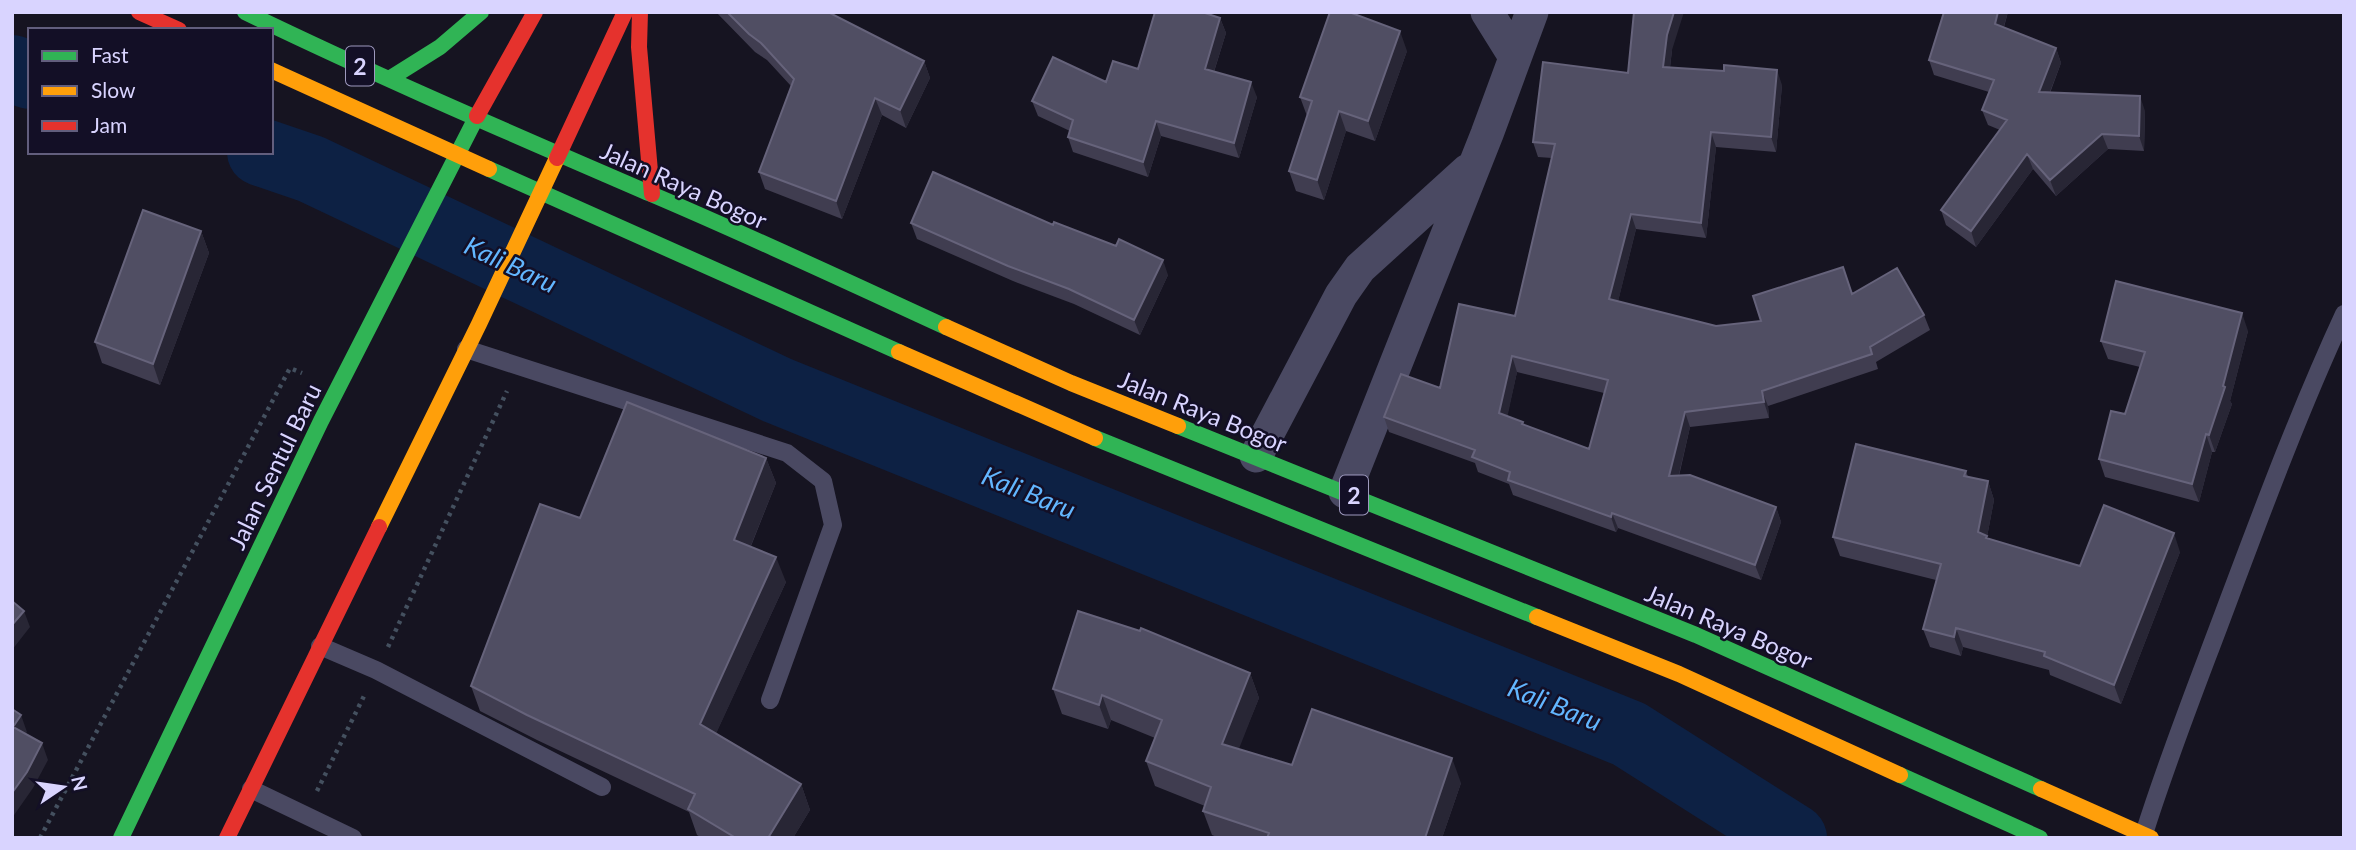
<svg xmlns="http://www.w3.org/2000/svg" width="2356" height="850" font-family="Lato,sans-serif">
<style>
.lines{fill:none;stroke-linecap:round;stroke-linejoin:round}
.river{stroke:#0d2144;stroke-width:68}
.path{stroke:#44505f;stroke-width:4.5;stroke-dasharray:3.5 5;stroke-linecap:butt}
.lane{stroke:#4a4962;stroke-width:18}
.street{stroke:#4a4962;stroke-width:33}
.fast{stroke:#30b455;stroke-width:16}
.slow{stroke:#ff9f0a;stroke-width:16}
.jam{stroke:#e5322d;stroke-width:16}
.wall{fill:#403d50;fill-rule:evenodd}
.shaded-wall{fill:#282635}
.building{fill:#504e63;stroke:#66637b;stroke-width:2;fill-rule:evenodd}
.labels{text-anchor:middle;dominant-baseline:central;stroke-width:5;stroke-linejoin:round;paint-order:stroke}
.shield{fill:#130f26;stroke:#9e99be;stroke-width:2}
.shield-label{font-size:23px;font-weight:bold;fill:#d9d4ff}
.street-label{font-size:24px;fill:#d9d4ff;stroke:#130f26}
.water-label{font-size:26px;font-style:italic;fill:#62b6ff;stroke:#130f26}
</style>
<rect width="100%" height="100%" fill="#161421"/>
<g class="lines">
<!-- river -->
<path class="river" d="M 12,69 L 30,75
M 261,152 L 311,169 L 777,390 L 1629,734 L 1793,838"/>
<!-- path -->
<path class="path" d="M 388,647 L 507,391
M 317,791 L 364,696
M 40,838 L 290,368 L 302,373"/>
<!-- lane -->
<path class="lane" d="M 466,349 L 787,453 L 823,481 L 833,525 L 770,700
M 320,646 L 376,670 L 602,787
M 251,789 L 353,838
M 2144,834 C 2169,754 2200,677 2229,599 C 2265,503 2301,407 2344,314"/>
<!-- street -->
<path class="street" d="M 1487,12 L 1515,57
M 1256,456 L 1341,295 L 1360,268 L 1468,170
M 1345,492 L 1487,134 L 1532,12"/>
<!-- fast -->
<path class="fast" d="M 245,12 C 379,77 515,135 651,194 C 750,236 848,282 946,327
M 389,79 L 440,47 L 481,12
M 489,169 L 899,352
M 1178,426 L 1696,635 L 2041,789
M 1095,438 L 1537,617
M 1900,775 L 2040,838
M 121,838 L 321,421 L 477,116"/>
<!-- slow -->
<path class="slow" d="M 271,70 L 489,169
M 946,327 L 1071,383 L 1178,426
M 899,352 L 1095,438
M 379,527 L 479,324 L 557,158
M 1537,617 L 1679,674 L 1900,775
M 2041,789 L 2151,838"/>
<!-- jam -->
<path class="jam" d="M 139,12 L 179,30
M 640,12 L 639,47 L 652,194
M 477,116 L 535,12
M 557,158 L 625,12
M 227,838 L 379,527"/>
</g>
<!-- wall -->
<path class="wall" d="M 716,12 L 828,12 L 924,61 L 930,78 L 906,128 L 882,115 L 842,219 L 765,189 L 759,172 L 791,86 L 767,60 L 755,52 Z
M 1944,12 L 2008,12 L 2004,27 L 2056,48 L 2061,63 L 2050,93 L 2145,111 L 2144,151 L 2108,149 L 2056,196 L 2033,169 L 1976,247 L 1946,225 L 1941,210 L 2000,130 L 1988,125 L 1982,110 L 1989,92 L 1934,75 L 1929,60 Z
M 1220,18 L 1226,33 L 1214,72 L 1257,97 L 1239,158 L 1161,136 L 1148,177 L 1073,152 L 1068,137 L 1070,131 L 1038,116 L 1032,101 L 1106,82 L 1138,69 Z
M 1672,50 L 1670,68 L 1782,85 L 1776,152 L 1716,147 L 1706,238 L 1636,229 L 1618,301 L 1716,326 L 1761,321 L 1853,294 L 1924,315 L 1930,330 L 1876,362 L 1878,369 L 1768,406 L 1769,418 L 1690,427 L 1679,476 L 1776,507 L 1781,522 L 1761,580 L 1618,528 L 1616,532 L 1513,495 L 1509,484 L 1478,472 L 1475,463 L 1389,432 L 1384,417 L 1440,388 L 1515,316 L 1552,158 L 1538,157 L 1533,142 L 1628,73 ZM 1517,372 L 1604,393 L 1589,449 L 1523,425 L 1523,422 L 1507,416 Z
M 1407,51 L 1375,141 L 1346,131 L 1324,200 L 1296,191 L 1289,171 L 1307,116 L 1300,97 Z
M 911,223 L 1168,275 L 1140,335 L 1074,304 L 1013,281 L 917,239 Z
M 201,231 L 209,253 L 160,385 L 102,363 L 95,342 Z
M 2248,331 L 2230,401 L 2232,404 L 2215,452 L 2212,452 L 2199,502 L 2105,477 L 2099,459 L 2125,414 L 2140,367 L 2108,359 L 2101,341 Z
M 766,458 L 776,483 L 751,546 L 786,582 L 716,733 L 801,784 L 810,810 L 793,838 L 702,838 L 697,835 L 689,812 L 537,740 L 480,711 L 471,686 L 580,518 Z
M 1966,471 L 1968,477 L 1988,481 L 1994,500 L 1987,537 L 1988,539 L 2080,566 L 2180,552 L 2121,704 L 2050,675 L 2049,670 L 1963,647 L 1961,656 L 1930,647 L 1923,629 L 1936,580 L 1840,556 L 1833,537 Z
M 1250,673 L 1259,698 L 1238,749 L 1292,765 L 1461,783 L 1442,838 L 1219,838 L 1212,835 L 1203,811 L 1205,806 L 1155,786 L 1146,761 L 1155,738 L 1111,720 L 1108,729 L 1062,714 L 1053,689 Z"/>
<!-- shaded-wall -->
<path class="shaded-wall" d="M 1674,12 L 1684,12 L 1672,50 L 1668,82 L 1663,67 L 1667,35 Z
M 1998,12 L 2008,12 L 2000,39 L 1995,24 Z
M 1220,18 L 1226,33 L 1210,84 L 1205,69 Z
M 1400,31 L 1407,51 L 1375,141 L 1368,121 Z
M 2056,48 L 2061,63 L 2044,107 L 2039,92 Z
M 924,61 L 930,78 L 906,128 L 900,110 Z
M 1777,70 L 1782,85 L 1776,152 L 1771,137 Z
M 1251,82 L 1257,97 L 1239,158 L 1234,143 Z
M 2140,96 L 2145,111 L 2144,151 L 2139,136 Z
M 875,98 L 882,115 L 842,219 L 836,201 Z
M 1339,111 L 1346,131 L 1324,200 L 1317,180 Z
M 1156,121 L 1161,136 L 1148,177 L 1143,162 Z
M 1711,132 L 1716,147 L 1706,238 L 1701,223 Z
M 2102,134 L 2108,149 L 2056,196 L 2050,180 Z
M 2027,154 L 2033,169 L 1976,247 L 1971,231 Z
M 1631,214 L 1636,229 L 1615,314 L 1609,299 Z
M 201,231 L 209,253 L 160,385 L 153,364 Z
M 1163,260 L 1168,275 L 1140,335 L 1134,320 Z
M 2242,313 L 2248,331 L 2230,401 L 2232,404 L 2215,452 L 2209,435 L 2223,386 Z
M 1512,356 L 1517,372 L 1505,428 L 1499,413 Z
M 1762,391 L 1768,406 L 1769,418 L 1764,402 Z
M 1685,412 L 1690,427 L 1675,491 L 1669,476 Z
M 2206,434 L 2212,452 L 2199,502 L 2192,484 Z
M 766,458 L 776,483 L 743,565 L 734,540 Z
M 1988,481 L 1994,500 L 1987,537 L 1994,554 L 1978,532 Z
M 1776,507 L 1781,522 L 1761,580 L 1755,565 Z
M 1612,513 L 1618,528 L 1616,532 L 1611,517 Z
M 2174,533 L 2180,552 L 2121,704 L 2114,685 Z
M 776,557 L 786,582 L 709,749 L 700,724 Z
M 24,611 L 30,627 L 12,650 L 12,625 Z
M 1956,628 L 1963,647 L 1961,656 L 1954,637 Z
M 1250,673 L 1259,698 L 1231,769 L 1222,744 Z
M 1102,695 L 1111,720 L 1108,729 L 1099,705 Z
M 21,715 L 27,732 L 19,744 L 13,727 Z
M 42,743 L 48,760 L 33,788 L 12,818 L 12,793 Z
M 1452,758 L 1461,783 L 1442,838 L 1425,838 Z
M 801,784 L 810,810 L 793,838 L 768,838 Z"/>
<!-- building -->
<path class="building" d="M 727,12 L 828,12 L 924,61 L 900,110 L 875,98 L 836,201 L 759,172 L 794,79 L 761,43 L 749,34 Z
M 1155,12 L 1202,12 L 1220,18 L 1205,69 L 1251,82 L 1234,143 L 1156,121 L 1143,162 L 1068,137 L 1073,120 L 1032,101 L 1053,57 L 1106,82 L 1113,61 L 1138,69 Z
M 1330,12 L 1349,12 L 1400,31 L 1368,121 L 1339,111 L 1317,180 L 1289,171 L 1312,101 L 1300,97 Z
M 1634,12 L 1674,12 L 1667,35 L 1663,67 L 1724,71 L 1724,65 L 1777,70 L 1771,137 L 1711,132 L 1701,223 L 1631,214 L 1609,299 L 1716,326 L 1761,321 L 1753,296 L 1843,267 L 1852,294 L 1897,268 L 1924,315 L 1870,347 L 1872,354 L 1762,391 L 1764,402 L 1685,412 L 1669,476 L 1690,475 L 1776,507 L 1755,565 L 1612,513 L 1611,517 L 1508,480 L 1510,472 L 1472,457 L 1475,450 L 1384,417 L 1401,374 L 1440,388 L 1459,304 L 1515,316 L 1555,144 L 1533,142 L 1543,62 L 1628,73 ZM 1512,356 L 1608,380 L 1589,449 L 1522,424 L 1523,422 L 1499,413 Z
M 1944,12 L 1998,12 L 1995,24 L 2056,48 L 2039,92 L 2140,96 L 2139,136 L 2102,134 L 2050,180 L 2027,154 L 1971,231 L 1941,210 L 2007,120 L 1982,110 L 1994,80 L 1929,60 Z
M 933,172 L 1053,225 L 1054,222 L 1116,246 L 1119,239 L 1163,260 L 1134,320 L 1069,289 L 1008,266 L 911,223 Z
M 143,210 L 201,231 L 153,364 L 95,342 Z
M 2116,281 L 2242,313 L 2223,386 L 2225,387 L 2209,435 L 2206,434 L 2192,484 L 2099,459 L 2111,411 L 2125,414 L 2145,352 L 2101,341 Z
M 627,402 L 766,458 L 734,540 L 776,557 L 700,724 L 801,784 L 768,838 L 736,838 L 688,809 L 695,794 L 527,715 L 471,686 L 540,504 L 580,518 Z
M 1856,444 L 1966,471 L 1964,476 L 1988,481 L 1978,532 L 1987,536 L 1986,538 L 2080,566 L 2104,505 L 2174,533 L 2114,685 L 2044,656 L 2045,652 L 1956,628 L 1954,637 L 1923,629 L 1941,564 L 1833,537 Z
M 12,601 L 24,611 L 12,625 Z
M 1078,611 L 1140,631 L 1141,628 L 1250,673 L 1222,744 L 1292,765 L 1312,709 L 1452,758 L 1425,838 L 1267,838 L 1269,833 L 1203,811 L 1211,787 L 1146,761 L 1162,720 L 1102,695 L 1099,705 L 1053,689 Z
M 12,709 L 21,715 L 13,727 L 42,743 L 27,772 L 12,793 Z"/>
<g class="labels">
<!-- shield labels -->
<g class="shield">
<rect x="346" y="46.5" width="28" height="39" rx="5"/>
<rect x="1340" y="475.5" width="28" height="39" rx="5"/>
</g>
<g class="shield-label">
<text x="360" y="66">2</text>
<text x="1354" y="495">2</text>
</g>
<!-- street labels -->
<g class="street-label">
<text transform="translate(684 185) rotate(24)">Jalan Raya Bogor</text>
<text transform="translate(1203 411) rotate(22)">Jalan Raya Bogor</text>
<text transform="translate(274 466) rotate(-64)">Jalan Sentul Baru</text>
<text transform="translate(1729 626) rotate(23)">Jalan Raya Bogor</text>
</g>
<!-- water labels -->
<g class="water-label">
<text transform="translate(511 264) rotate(25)">Kali Baru</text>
<text transform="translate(1029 492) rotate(22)">Kali Baru</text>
<text transform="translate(1555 704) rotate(22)">Kali Baru</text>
</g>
</g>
<!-- border -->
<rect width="2356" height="850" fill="none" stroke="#d9d4ff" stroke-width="28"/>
<!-- legend -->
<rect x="28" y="28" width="245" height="126" fill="#130f26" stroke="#625e7d" stroke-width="2"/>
<rect x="42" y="51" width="35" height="10" fill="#30b455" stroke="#625e7d" stroke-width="2"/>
<text x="91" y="63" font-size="21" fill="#d9d4ff">Fast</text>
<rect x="42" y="86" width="35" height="10" fill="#ff9f0a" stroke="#625e7d" stroke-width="2"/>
<text x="91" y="98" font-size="21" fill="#d9d4ff">Slow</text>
<rect x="42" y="121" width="35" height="10" fill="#e5322d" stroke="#625e7d" stroke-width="2"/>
<text x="91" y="133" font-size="21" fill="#d9d4ff">Jam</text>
<!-- north arrow -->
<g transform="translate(63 787) rotate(77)" stroke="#130f26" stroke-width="5" paint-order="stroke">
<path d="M0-5L12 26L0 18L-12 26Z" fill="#d9d4ff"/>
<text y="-10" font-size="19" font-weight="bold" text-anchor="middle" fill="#d9d4ff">N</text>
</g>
</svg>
